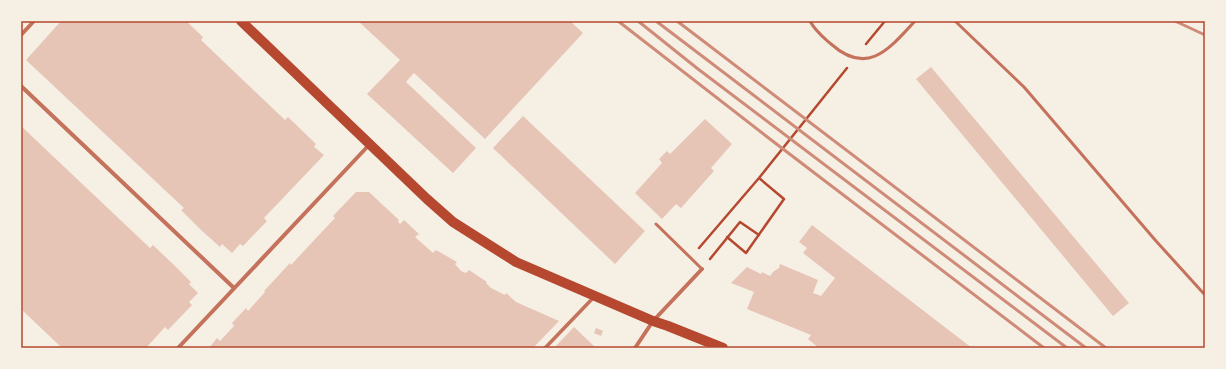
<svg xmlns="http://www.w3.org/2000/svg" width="1226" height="369" font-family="Arial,sans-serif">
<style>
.building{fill:#e6c5b7}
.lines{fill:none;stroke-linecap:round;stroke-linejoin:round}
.path{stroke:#b5482f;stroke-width:2.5}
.service{stroke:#c5725c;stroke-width:3}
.pedestrian{stroke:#c5725c;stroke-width:3.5}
.minor{stroke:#c5725c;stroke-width:4}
.primary{stroke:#b5482f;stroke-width:10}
.rail{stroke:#cf8b77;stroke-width:3}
.neatline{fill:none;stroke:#b5482f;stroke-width:1.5}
</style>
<rect width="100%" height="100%" fill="#f6efe4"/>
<!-- building -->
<path class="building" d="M 61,21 L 186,21 L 203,37 L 201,40 L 285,120 L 288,117 L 316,144 L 314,147 L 324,155 L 264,218 L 267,221 L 243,246 L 240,244 L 232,253 L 222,244 L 220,247 L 201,230 L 181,210 L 184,208 L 26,60 Z
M 358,21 L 570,21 L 583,33 L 485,139 L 414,73 L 406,82 L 476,148 L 453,173 L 367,94 L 400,60 Z
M 931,67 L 1129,303 L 1113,316 L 916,79 Z
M 523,116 L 645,231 L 615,264 L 493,148 Z
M 705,119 L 732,144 L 711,168 L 714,171 L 681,208 L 676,204 L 662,219 L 635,193 L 662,163 L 659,159 L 667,151 L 670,154 Z
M 21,126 L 150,248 L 153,245 L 178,269 L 191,282 L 189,284 L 198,293 L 189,302 L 192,305 L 168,330 L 165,327 L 146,348 L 62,348 L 21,309 Z
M 356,192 L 369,192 L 399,220 L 398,222 L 400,224 L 404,220 L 419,234 L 415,237 L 433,253 L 436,250 L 457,262 L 455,264 L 461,271 L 466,273 L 469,270 L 487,282 L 486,283 L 491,288 L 505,295 L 506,293 L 516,302 L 559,321 L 533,348 L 209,348 L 217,338 L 220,341 L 234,326 L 232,323 L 246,308 L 248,311 L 265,292 L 264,291 L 290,263 L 291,265 L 317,237 L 335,218 L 333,216 Z
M 812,225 L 972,348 L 819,348 L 808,339 L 811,335 L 747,309 L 754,292 L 731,283 L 747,267 L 761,274 L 762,272 L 770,276 L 774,271 L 779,268 L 780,264 L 818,280 L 813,293 L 821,296 L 835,278 L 803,253 L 807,248 L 799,242 Z
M 574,327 L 596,348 L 554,348 Z
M 596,328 L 603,331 L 601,336 L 594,333 Z"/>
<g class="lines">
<!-- path -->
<path class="path" d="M 866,44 L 885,21
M 727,237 L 746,253 L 784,199 L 759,178
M 699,248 L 759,178 L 847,68
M 710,259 L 740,222 L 759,235"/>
<!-- service -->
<path class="service" d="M 810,21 C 815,31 823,37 831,44 C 868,77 890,48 915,21
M 955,21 L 1024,87 L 1156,241 L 1205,295
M 656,224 L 702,269"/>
<!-- pedestrian -->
<path class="pedestrian" d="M 545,348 L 594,297"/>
<!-- minor -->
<path class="minor" d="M 21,35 L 34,21
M 21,86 L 234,288
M 178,348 L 369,145
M 635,348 L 653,321 L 702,269"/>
<!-- primary -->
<path class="primary" d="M 241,21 L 427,199 L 453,222 L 516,262 L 653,321 L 668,326 L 723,348"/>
<!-- rail -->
<path class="rail" d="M 618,21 L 766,136 L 1044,348
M 638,21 L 698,69 L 1067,348
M 656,21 L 1086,348
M 677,21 L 1106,348
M 1175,21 L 1205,35"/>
</g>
<!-- border -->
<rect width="1226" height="369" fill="none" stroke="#f6efe4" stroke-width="44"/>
<rect x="22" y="22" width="1182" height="325" class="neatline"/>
</svg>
